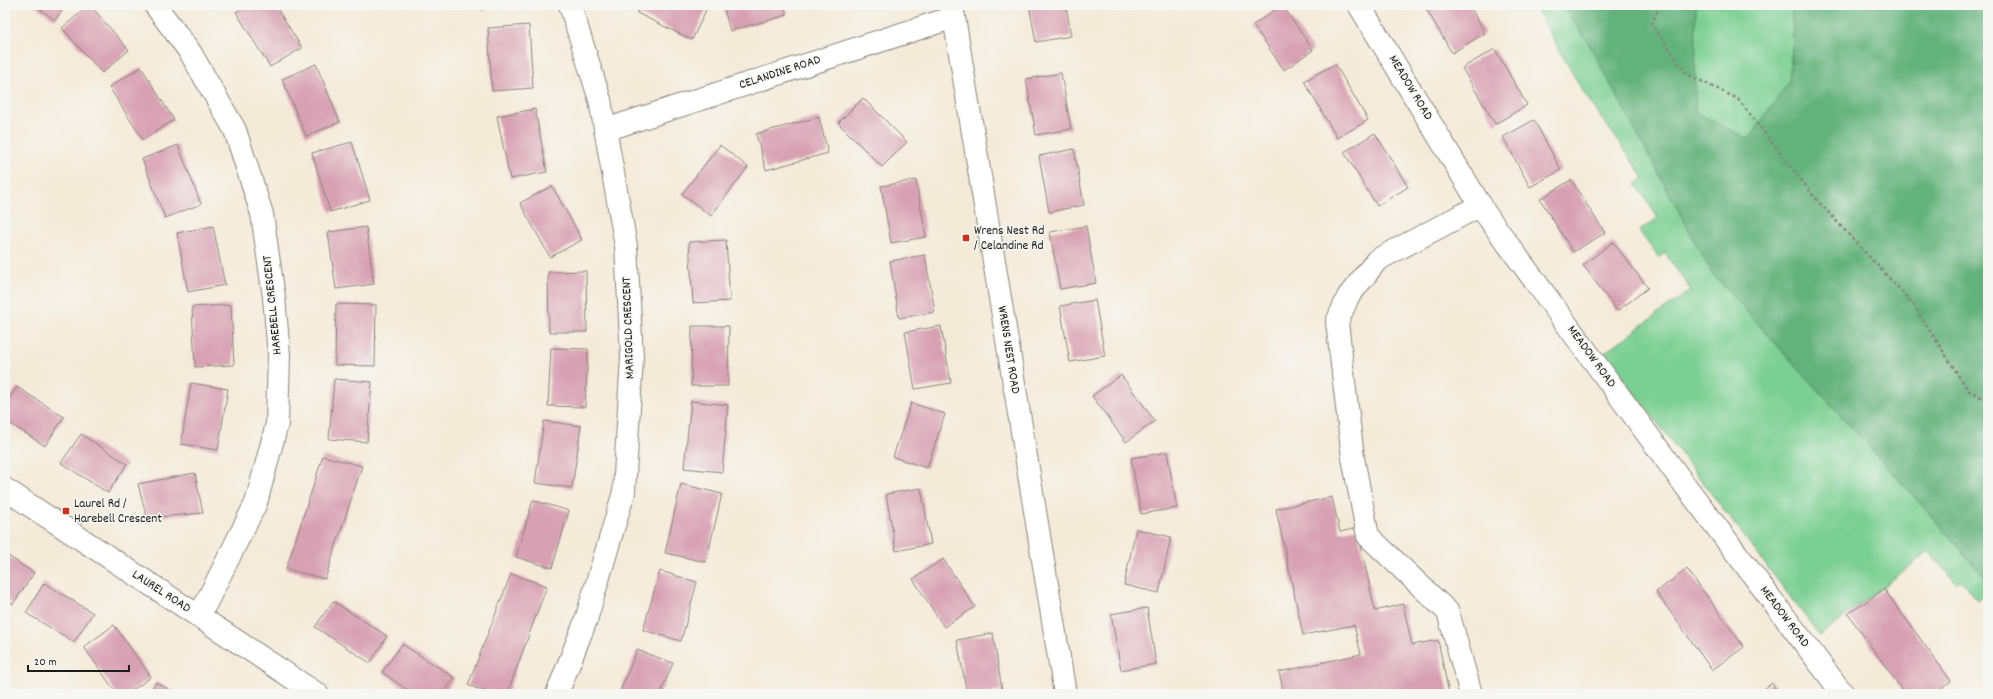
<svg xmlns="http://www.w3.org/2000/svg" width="1993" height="699" font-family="Dekko,sans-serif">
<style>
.green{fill:#7acf92;stroke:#4b7657}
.forest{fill:#63b27c;stroke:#40674c}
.building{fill:#d8a0b3}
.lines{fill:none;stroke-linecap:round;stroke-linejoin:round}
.minor-casing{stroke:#88837a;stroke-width:24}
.path{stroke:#88837a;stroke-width:2.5;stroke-dasharray:3 3;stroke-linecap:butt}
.minor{stroke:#fff;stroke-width:22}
.poi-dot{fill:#c8321e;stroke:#f6f6f2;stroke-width:1.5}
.labels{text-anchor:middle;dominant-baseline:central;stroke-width:3;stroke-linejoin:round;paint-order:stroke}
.street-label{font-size:13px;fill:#1c1c1c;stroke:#f6f6f2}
.poi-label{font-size:13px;fill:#1c1c1c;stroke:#f6f6f2;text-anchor:start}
</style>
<rect width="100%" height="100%" fill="#f6f6f2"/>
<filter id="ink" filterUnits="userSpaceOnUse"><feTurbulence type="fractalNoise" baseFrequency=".025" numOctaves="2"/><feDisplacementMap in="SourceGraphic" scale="8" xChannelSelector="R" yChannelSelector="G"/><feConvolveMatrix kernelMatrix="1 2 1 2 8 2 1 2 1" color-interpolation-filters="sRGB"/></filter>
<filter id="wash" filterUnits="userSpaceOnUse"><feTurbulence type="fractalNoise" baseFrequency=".012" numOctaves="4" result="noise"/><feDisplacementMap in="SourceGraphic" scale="16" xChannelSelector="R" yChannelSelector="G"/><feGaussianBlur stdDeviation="0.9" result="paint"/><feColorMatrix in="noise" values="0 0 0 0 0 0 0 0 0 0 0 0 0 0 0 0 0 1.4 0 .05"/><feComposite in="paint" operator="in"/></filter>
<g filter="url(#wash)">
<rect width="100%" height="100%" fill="#f4ead8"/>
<!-- green -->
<path class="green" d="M 1534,5 L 1988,5 L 1988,599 L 1985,595 L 1978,600 L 1961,580 L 1956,583 L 1929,551 L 1820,636 L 1604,353 L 1691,290 L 1665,253 L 1659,258 L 1639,231 L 1658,218 L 1636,184 L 1644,178 L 1582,90 Z"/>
<!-- forest -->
<path class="forest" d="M 1563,5 L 1696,5 L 1695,112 L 1749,139 L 1789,82 L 1793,36 L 1791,5 L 1988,5 L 1988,581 L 1935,520 L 1712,273 L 1589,44 Z"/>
<g id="blocks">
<!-- building -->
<path class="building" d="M 34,5 L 66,5 L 55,20 Z
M 90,5 L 129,50 L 102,73 L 62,28 Z
M 249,5 L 275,5 L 302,48 L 270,67 L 236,12 Z
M 479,5 L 491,5 L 482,10 Z
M 641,5 L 695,5 L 706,10 L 692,40 L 637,13 Z
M 723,5 L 784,5 L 787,15 L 730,31 Z
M 1029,5 L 1066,5 L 1071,36 L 1036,42 Z
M 1282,5 L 1313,50 L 1284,70 L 1253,25 Z
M 1424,5 L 1469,5 L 1485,33 L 1452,53 Z
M 529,25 L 533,88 L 492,91 L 488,28 Z
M 1495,49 L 1527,105 L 1495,124 L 1462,68 Z
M 316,64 L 340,122 L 306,136 L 282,79 Z
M 1335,64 L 1368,120 L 1337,138 L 1304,81 Z
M 141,67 L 174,120 L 143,140 L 109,87 Z
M 1061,73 L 1071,129 L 1036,135 L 1026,79 Z
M 863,98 L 907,142 L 882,167 L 838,123 Z
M 535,109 L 547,172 L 510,179 L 497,116 Z
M 819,117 L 828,153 L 766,170 L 756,134 Z
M 1534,120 L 1561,170 L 1530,187 L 1503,137 Z
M 1375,133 L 1408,187 L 1377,206 L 1344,152 Z
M 352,142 L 370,200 L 330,212 L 312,153 Z
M 178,145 L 201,204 L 165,218 L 142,159 Z
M 720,145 L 748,167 L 711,216 L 682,194 Z
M 1074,149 L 1084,205 L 1049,212 L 1039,156 Z
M 916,180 L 926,237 L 891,243 L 881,186 Z
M 1571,180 L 1605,233 L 1573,252 L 1540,199 Z
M 552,186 L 582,240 L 550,257 L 520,203 Z
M 213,226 L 225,285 L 188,292 L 177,233 Z
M 1086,226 L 1096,283 L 1060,289 L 1050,232 Z
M 366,227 L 374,284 L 336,289 L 328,232 Z
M 726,240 L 730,301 L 693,303 L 689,242 Z
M 1613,242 L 1648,288 L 1617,311 L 1583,265 Z
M 925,255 L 935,312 L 899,318 L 890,261 Z
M 586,271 L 587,332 L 549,332 L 548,272 Z
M 1095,300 L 1105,356 L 1070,362 L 1060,306 Z
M 336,304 L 376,305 L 375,366 L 335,365 Z
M 231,305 L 234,365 L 195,367 L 192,307 Z
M 692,326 L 729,326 L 728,386 L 691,386 Z
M 941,326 L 951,383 L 915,389 L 905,332 Z
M 551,348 L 588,349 L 585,407 L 548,406 Z
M 1121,375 L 1155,421 L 1126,442 L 1092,396 Z
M 334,379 L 372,382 L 367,442 L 329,439 Z
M 191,383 L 228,389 L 218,450 L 181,444 Z
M 17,387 L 64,417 L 45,446 L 5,420 L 5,405 Z
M 691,401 L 728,405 L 722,472 L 684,468 Z
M 911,403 L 945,414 L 927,468 L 893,457 Z
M 544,421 L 581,426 L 572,488 L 535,483 Z
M 81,434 L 127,464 L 108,493 L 61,463 Z
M 1167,452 L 1177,508 L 1141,514 L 1131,458 Z
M 323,456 L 362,466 L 325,579 L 286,569 Z
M 195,473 L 203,513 L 147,518 L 138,484 Z
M 681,484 L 722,494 L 706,562 L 665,553 Z
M 921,488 L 931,544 L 896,551 L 886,494 Z
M 1332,497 L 1340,532 L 1357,528 L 1375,611 L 1403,604 L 1412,645 L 1438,640 L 1449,694 L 1284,694 L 1279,672 L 1361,654 L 1354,625 L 1303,635 L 1276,509 Z
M 533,500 L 569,511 L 552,568 L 516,557 Z
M 1136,529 L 1171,537 L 1159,593 L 1124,585 Z
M 5,554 L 34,573 L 13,604 L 5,599 Z
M 943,559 L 975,607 L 944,627 L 913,579 Z
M 1687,569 L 1744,647 L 1712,670 L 1656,592 Z
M 660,571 L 697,582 L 681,641 L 643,630 Z
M 511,574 L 547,586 L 507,694 L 492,694 L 468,685 Z
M 44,583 L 93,613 L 74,642 L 26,613 Z
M 1884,589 L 1951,681 L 1933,694 L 1905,694 L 1848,614 Z
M 333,601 L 387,636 L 370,663 L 315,627 Z
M 1147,608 L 1156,664 L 1121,670 L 1111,614 Z
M 114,625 L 151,677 L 127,694 L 117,694 L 84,647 Z
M 993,633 L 1002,690 L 980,694 L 967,694 L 957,640 Z
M 402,644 L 455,678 L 443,694 L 413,694 L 382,672 Z
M 637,650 L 673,663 L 660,694 L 619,694 Z
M 156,682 L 177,694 L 149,694 Z
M 1772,683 L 1779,694 L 1757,694 Z
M 1164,691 L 1165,694 L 1149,694 L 1149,693 Z"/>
</g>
</g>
<g filter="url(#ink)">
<use href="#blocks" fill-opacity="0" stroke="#88837a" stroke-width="1"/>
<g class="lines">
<defs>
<path id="minor" d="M 155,5 L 190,52 L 235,130 L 262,214 L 274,297 L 279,355 L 277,424 L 256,503 L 199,617
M 952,5 L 1065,694
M 1359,5 L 1485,213 L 1681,480 L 1843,694
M 605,130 L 954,17
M 5,489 L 317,694
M 557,694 L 586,620 L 624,492 L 632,357 L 626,246 L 600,100 L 570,5
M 1471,694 L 1448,612 L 1368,536 L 1353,458 L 1337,322 L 1348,297 L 1377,260 L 1481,205"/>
</defs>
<!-- minor casing -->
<use href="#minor" class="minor-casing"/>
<!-- path -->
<path class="path" d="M 1659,5 L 1652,24 L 1687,74 L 1738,99 L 1816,199 L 1913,304 L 1968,390 L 1988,401"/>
<!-- minor -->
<use href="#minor" class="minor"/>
</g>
</g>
<!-- markers -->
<g class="poi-dot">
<rect x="962" y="234" width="8" height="8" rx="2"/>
<rect x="62" y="507" width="8" height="8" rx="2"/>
</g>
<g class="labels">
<!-- street labels -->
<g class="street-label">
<text transform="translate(780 73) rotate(-18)">CELANDINE ROAD</text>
<text transform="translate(1410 88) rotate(59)">MEADOW ROAD</text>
<text transform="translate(273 305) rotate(-96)">HAREBELL CRESCENT</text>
<text transform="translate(629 328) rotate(-92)">MARIGOLD CRESCENT</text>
<text transform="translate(1008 350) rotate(81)">WRENS NEST ROAD</text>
<text transform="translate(1591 357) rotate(54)">MEADOW ROAD</text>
<text transform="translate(161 592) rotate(33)">LAUREL ROAD</text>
<text transform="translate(1784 617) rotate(53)">MEADOW ROAD</text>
</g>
<!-- poi labels -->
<g class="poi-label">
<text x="974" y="231">Wrens Nest Rd<tspan x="974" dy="15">/ Celandine Rd</tspan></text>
<text x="74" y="504">Laurel Rd /<tspan x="74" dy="15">Harebell Crescent</tspan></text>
</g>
</g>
<!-- margin -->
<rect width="1993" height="699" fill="none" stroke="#f6f6f2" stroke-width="20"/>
<!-- scale -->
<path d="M28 665v6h101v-6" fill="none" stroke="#1c1c1c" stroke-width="2"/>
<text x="34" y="665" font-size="12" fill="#1c1c1c" stroke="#f6f6f2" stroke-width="3" paint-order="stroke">20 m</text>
</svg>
